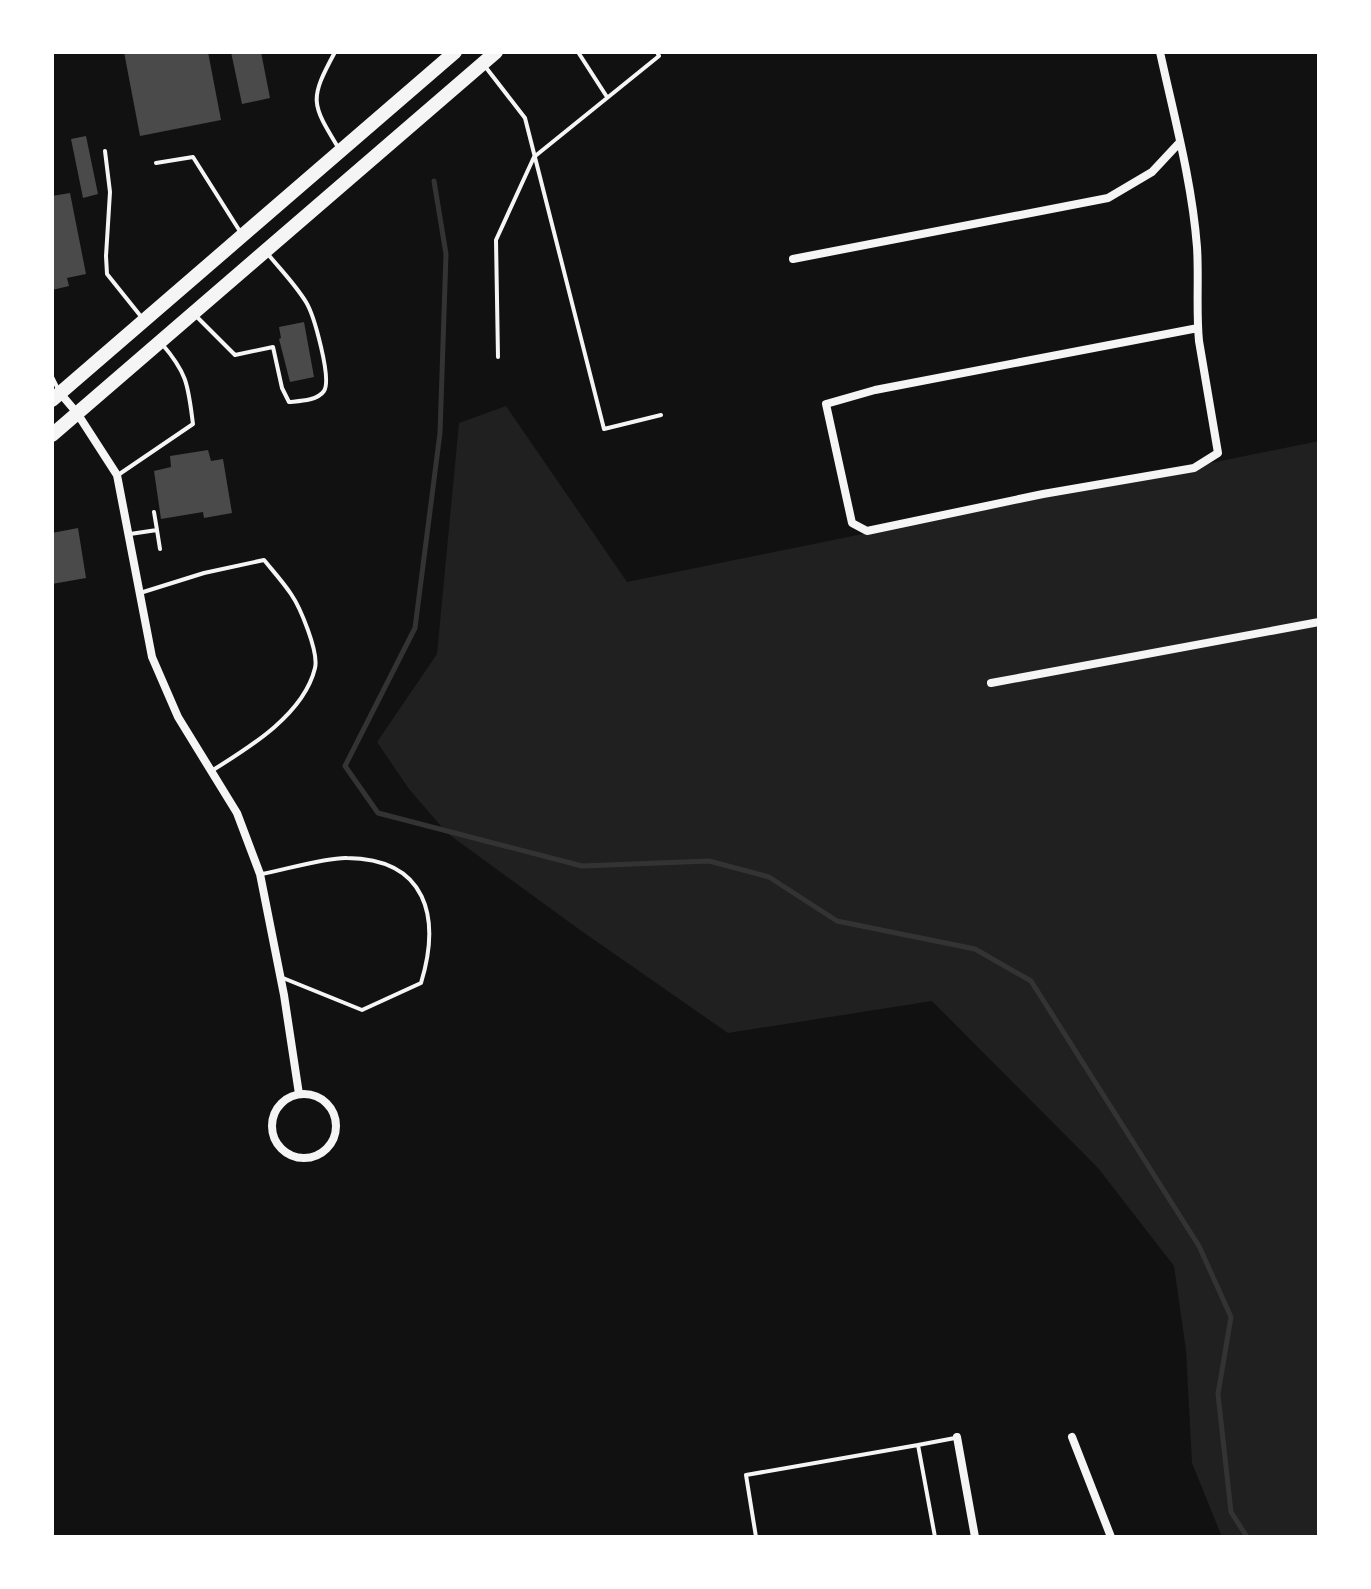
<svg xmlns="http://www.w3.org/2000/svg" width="1371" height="1589" font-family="Cabin,sans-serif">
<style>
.green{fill:#202020}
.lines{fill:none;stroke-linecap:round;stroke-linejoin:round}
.stream{stroke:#333;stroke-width:5}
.building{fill:#4a4a4a}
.service{stroke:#f5f5f5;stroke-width:4}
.minor{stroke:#f5f5f5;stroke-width:8}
.trunk{stroke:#f5f5f5;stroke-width:14}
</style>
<rect width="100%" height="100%" fill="#111"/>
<!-- green -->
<path class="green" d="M 506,406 L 627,582 L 1319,441 L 1319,1537 L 1222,1537 L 1192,1463 L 1186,1350 L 1174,1266 L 1098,1168 L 932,1001 L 728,1033 L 580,930 L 447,833 L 409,789 L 377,742 L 437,654 L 459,423 Z"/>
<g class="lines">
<!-- stream -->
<path class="stream" d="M 434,181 L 446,254 L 440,433 L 415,628 L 345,766 L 378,813 L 582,866 L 709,861 L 769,877 L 837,921 L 975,949 L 1031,981 L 1199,1246 L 1231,1317 L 1218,1394 L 1231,1512 L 1247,1537"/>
</g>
<!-- building -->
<path class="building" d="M 124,52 L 208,52 L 221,120 L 140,136 Z
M 231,52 L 261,52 L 270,98 L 242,104 Z
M 86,136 L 98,194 L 83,198 L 71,139 Z
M 70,193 L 86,274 L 67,278 L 69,286 L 52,290 L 52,196 Z
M 304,322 L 314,377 L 290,382 L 279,339 L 281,338 L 279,327 Z
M 208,450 L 211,461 L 223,459 L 232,513 L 204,518 L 203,512 L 161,519 L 154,471 L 171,467 L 170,456 Z
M 78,528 L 86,578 L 52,584 L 52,533 Z"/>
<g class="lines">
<!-- service -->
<path class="service" d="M 335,52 C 309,100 311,103 339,149
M 578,52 L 607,97
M 484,65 L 525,118 L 604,429 L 661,415
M 105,151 L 110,192 L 106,256 L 107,274 L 143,319
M 156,163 L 193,157 L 241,233
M 194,314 L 235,355 L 273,347 L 282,388 L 289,402 C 299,401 317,401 324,391 C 332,379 314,315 306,302 C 295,284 280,269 267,253
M 498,357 L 496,240 L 534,157 L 659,56 L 657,52
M 52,377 L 59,391
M 118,475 L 193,424 C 188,386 188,374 162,344
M 157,530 L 160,549
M 130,534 L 157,530 L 154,512
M 140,593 L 204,573 L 264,560 C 273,571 283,582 291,594 C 300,607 319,652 315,668 C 304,714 250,747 213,770
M 262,874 C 284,870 327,857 347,858 C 427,859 441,917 421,983 L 362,1010 L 283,978
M 918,1445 L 955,1438
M 756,1537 L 746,1475 L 918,1445 L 935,1537"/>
<!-- minor -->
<path class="minor" d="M 1160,52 C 1174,116 1192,182 1197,247 C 1199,278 1196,310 1199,341 L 1218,453 L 1194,468 L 1043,494 L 867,531 L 852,523 L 826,404 L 875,390 L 1198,328
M 793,259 L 1108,198 L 1152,172 L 1180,142
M 60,393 L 77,413 L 117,475 L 152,657 L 178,717 L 237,813 L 260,874 L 284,995 L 299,1094
M 991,683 L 1319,622
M272 1126a32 32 0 1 1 64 0a32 32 0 1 1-64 0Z
M 957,1437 L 975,1537
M 1072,1437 L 1111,1537"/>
<!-- trunk -->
<path class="trunk" d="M 52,400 L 455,52
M 52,435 L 496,52"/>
</g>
<!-- border -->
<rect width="1371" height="1589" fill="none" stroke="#ffffff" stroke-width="108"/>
</svg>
